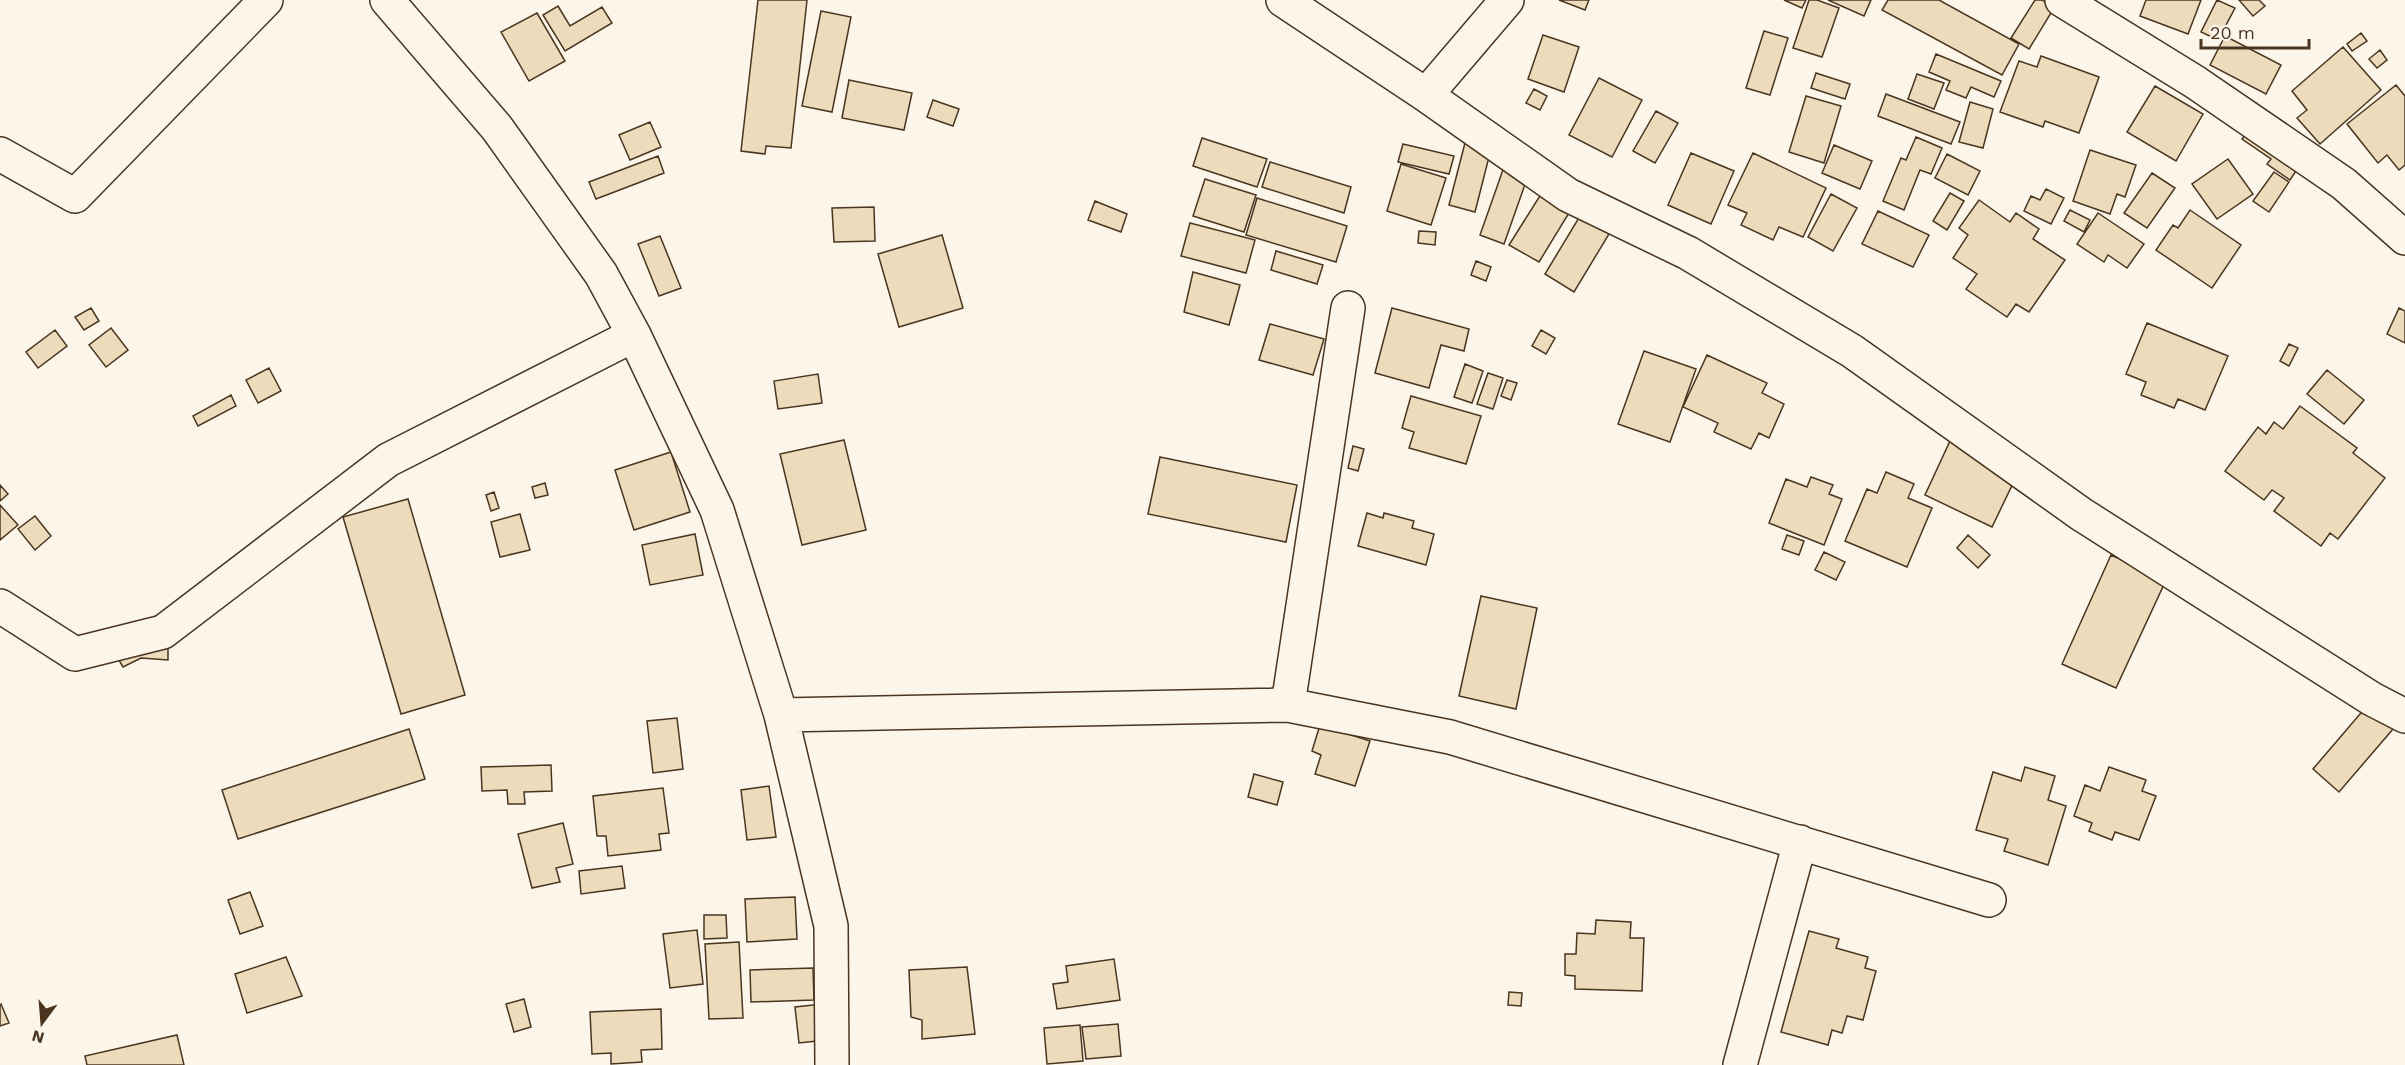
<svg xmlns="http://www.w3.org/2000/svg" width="2405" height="1065" font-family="'Work Sans',sans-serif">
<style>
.building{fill:#ecdcbc;stroke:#4a3520;stroke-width:1.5}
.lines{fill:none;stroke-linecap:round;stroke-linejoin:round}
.street-casing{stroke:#4a3520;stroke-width:36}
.street{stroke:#fbf6e9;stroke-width:33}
</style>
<rect width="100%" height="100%" fill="#fbf6e9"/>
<!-- building -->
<path class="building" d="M 758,0 L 807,0 L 791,148 L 766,146 L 765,154 L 741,151 Z
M 1559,0 L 1589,0 L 1585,10 Z
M 1784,0 L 1806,0 L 1802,8 Z
M 1809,0 L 1817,0 L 1839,8 L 1822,57 L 1793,48 Z
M 1828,0 L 1871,0 L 1864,16 Z
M 1888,0 L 1939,0 L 2019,44 L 2002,75 L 1882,10 Z
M 2035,0 L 2042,0 L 2054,8 L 2029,49 L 2011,38 Z
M 2146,0 L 2201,0 L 2188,34 L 2140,16 Z
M 2217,0 L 2235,8 L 2218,40 L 2201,32 Z
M 2239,0 L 2259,0 L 2265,6 L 2253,16 Z
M 558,6 L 570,26 L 602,7 L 612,23 L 565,51 L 543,15 Z
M 821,11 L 851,17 L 832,112 L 802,106 Z
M 537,13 L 565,61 L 529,81 L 501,32 Z
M 1764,31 L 1788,38 L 1770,95 L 1746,88 Z
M 2361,33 L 2367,41 L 2352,51 L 2347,44 Z
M 1543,35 L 1579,47 L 1564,92 L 1528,79 Z
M 2225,36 L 2281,65 L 2266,94 L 2210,65 Z
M 2343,47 L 2381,90 L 2320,144 L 2297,118 L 2307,110 L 2292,91 Z
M 2380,50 L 2387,60 L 2377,68 L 2369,59 Z
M 1936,54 L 2001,81 L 1994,97 L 1971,87 L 1966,98 L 1946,90 L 1950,81 L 1929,72 Z
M 2041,56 L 2099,77 L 2079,133 L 2045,121 L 2043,127 L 2000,112 L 2019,61 L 2037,67 Z
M 1816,73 L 1850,84 L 1845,99 L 1811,88 Z
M 1917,74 L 1944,83 L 1934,109 L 1908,99 Z
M 1599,78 L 1642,100 L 1612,157 L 1569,135 Z
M 849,80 L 912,93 L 904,130 L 842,118 Z
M 2396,85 L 2405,96 L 2405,165 L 2399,170 L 2387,155 L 2378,163 L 2347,124 Z
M 2155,86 L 2203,114 L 2176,161 L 2127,132 Z
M 1534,89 L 1547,96 L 1540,110 L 1526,103 Z
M 1886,94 L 1960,122 L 1951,144 L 1878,116 Z
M 1806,96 L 1841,106 L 1824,163 L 1789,152 Z
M 933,100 L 959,109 L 953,126 L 927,117 Z
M 1970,102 L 1993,109 L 1983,148 L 1959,142 Z
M 1656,111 L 1678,123 L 1655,163 L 1633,151 Z
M 650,122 L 661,147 L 630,160 L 619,135 Z
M 2249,129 L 2300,165 L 2290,180 L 2267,164 L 2271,159 L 2242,139 Z
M 1916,137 L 1942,148 L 1931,174 L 1920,170 L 1904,210 L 1883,201 L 1901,158 L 1906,160 Z
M 1202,138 L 1267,159 L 1257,187 L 1193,166 Z
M 1465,143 L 1491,149 L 1475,212 L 1449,205 Z
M 1403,144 L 1454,156 L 1449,174 L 1398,162 Z
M 1834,145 L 1872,161 L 1860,189 L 1822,173 Z
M 2090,150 L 2136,165 L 2125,197 L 2117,194 L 2110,214 L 2073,201 Z
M 1691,153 L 1734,171 L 1711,224 L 1668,205 Z
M 1753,153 L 1826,188 L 1803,237 L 1779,227 L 1773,240 L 1741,225 L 1747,213 L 1728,205 Z
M 1947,154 L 1980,171 L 1968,195 L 1935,178 Z
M 658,156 L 664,173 L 596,199 L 589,182 Z
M 2228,159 L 2253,194 L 2217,219 L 2192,184 Z
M 1270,162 L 1351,187 L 1344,213 L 1262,187 Z
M 1401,164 L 1446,178 L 1431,225 L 1387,211 Z
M 1505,164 L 1529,173 L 1504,244 L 1480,235 Z
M 2274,172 L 2289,182 L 2269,212 L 2253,201 Z
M 2152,173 L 2175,188 L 2147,228 L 2124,213 Z
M 1205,179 L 1256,195 L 1244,232 L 1193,216 Z
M 2046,189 L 2064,198 L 2051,224 L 2024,211 L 2031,196 L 2040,200 Z
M 1543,191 L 1572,208 L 1539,262 L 1509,245 Z
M 1950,193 L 1964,201 L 1947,230 L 1933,221 Z
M 1831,194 L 1857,208 L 1833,251 L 1808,237 Z
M 1257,198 L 1347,226 L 1336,262 L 1246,235 Z
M 1979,200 L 2010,222 L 2016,213 L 2039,229 L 2033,239 L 2065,260 L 2029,312 L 2016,304 L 2007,317 L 1966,289 L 1977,274 L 1953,258 L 1968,235 L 1959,228 Z
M 1095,201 L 1127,214 L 1121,232 L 1088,220 Z
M 874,207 L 875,241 L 834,242 L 832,208 Z
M 2070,210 L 2090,220 L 2084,232 L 2064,221 Z
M 2190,210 L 2241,245 L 2212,288 L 2156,250 L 2173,225 L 2178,228 Z
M 1583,211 L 1612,229 L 1574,292 L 1545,274 Z
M 1878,211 L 1929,235 L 1913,267 L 1862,244 Z
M 2098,213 L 2144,244 L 2127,268 L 2108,255 L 2104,262 L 2077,244 Z
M 1190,223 L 1255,240 L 1246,273 L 1181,256 Z
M 1419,231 L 1436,232 L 1435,245 L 1418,243 Z
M 942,235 L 963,308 L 899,327 L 878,254 Z
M 660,236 L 681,288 L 659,296 L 638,244 Z
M 1276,251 L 1323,265 L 1317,284 L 1271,270 Z
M 1476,261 L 1491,267 L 1486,281 L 1471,275 Z
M 1193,272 L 1240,285 L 1229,325 L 1184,312 Z
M 91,308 L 99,321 L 84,330 L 75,317 Z
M 1392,308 L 1469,329 L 1464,351 L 1441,345 L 1429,388 L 1375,373 Z
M 2399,308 L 2405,311 L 2405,343 L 2387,334 Z
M 2147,323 L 2228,356 L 2205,410 L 2178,399 L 2174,408 L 2141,395 L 2146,382 L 2126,374 Z
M 1270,324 L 1324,339 L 1313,375 L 1259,360 Z
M 111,328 L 128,350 L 106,367 L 89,345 Z
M 55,330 L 67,346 L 38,368 L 26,352 Z
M 1541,330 L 1555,338 L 1546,354 L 1532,346 Z
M 2289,344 L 2298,348 L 2289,366 L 2280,361 Z
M 1644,351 L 1696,369 L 1670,442 L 1618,424 Z
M 1707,355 L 1767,383 L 1762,393 L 1784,404 L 1769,438 L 1759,433 L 1751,449 L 1714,432 L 1718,423 L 1683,407 Z
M 1465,364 L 1483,371 L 1472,403 L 1454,397 Z
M 269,368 L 281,391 L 258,403 L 246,380 Z
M 2327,370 L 2364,400 L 2344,424 L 2307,394 Z
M 1488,373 L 1503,378 L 1493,409 L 1477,404 Z
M 818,374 L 822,403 L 778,409 L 774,381 Z
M 1507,380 L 1517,383 L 1511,400 L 1501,396 Z
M 231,395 L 236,406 L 198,426 L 193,416 Z
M 1411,396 L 1481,416 L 1466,464 L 1409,448 L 1414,432 L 1402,428 Z
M 2300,406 L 2357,448 L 2353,453 L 2385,478 L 2338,539 L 2330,533 L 2321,546 L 2274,511 L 2284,498 L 2272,490 L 2264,500 L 2225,471 L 2258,427 L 2266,434 L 2274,422 L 2283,429 Z
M 844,440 L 866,530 L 802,545 L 780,454 Z
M 1950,441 L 2018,473 L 1992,527 L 1925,495 Z
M 1353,446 L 1364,449 L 1358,471 L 1348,468 Z
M 671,452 L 690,512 L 634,530 L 615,470 Z
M 1160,457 L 1297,485 L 1286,542 L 1148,514 Z
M 1886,472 L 1914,484 L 1908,498 L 1932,508 L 1907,567 L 1845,541 L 1867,489 L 1877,493 Z
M 1811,477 L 1833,485 L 1829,494 L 1842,499 L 1824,545 L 1769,523 L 1786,479 L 1807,487 Z
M 545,483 L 548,495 L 535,498 L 532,487 Z
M 0,485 L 8,494 L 0,501 Z
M 494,492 L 499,508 L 491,511 L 486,495 Z
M 408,499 L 465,695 L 401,714 L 343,517 Z
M 0,505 L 18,525 L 0,540 Z
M 1367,513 L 1383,518 L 1384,513 L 1414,521 L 1412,528 L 1434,534 L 1426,565 L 1358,546 Z
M 520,514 L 530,550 L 500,557 L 491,522 Z
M 35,516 L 51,536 L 35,550 L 18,529 Z
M 695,534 L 703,575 L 650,585 L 642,545 Z
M 1787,535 L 1804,541 L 1799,555 L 1782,549 Z
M 1968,535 L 1990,555 L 1978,568 L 1957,548 Z
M 1824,552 L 1845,562 L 1836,580 L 1815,570 Z
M 2111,555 L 2166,580 L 2116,688 L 2062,664 Z
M 1481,596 L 1537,608 L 1516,709 L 1459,696 Z
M 168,646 L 168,660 L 141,658 L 123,667 L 116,655 Z
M 2366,707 L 2393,729 L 2339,792 L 2313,769 Z
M 677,718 L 683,769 L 653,773 L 647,721 Z
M 1320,725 L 1370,741 L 1355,786 L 1315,774 L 1321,755 L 1312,751 Z
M 409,729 L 425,779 L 238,839 L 222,790 Z
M 551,765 L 552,791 L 524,792 L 525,804 L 508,804 L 507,790 L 482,791 L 481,767 Z
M 2025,767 L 2055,776 L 2048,800 L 2066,806 L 2048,865 L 2004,851 L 2008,839 L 1976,830 L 1993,772 L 2021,781 Z
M 2109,767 L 2146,780 L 2142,791 L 2156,796 L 2139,840 L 2115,832 L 2112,840 L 2089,831 L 2092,823 L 2074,816 L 2085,785 L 2100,791 Z
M 1254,774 L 1283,782 L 1277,805 L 1248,797 Z
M 769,786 L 776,837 L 747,840 L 741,790 Z
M 663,788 L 669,833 L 659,834 L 661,850 L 608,856 L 606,836 L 597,836 L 593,796 Z
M 563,823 L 573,864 L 556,868 L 560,882 L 532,888 L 518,834 Z
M 622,866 L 625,888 L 581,894 L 579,871 Z
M 250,892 L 263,926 L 240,934 L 228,900 Z
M 795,897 L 797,939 L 747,942 L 745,899 Z
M 704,915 L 726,915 L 727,938 L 704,939 Z
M 1596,920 L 1631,922 L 1630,938 L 1644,938 L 1642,991 L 1575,989 L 1575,976 L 1565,975 L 1565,954 L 1576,954 L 1577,933 L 1595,934 Z
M 697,930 L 703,984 L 670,988 L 663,934 Z
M 1809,931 L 1839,939 L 1836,948 L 1868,957 L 1865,968 L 1876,971 L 1863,1020 L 1847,1016 L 1842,1033 L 1832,1030 L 1828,1045 L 1781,1032 Z
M 739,942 L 743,1018 L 709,1019 L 705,944 Z
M 286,957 L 302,996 L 247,1013 L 235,974 Z
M 1114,959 L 1120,1000 L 1057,1009 L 1053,984 L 1068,982 L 1066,966 Z
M 967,967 L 975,1034 L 922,1039 L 922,1020 L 911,1017 L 909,970 Z
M 813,968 L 814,1000 L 751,1002 L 750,970 Z
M 1509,992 L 1522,993 L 1521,1006 L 1508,1005 Z
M 524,999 L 531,1027 L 514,1032 L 506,1004 Z
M 1,1004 L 9,1023 L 0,1026 L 0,1005 Z
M 822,1004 L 826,1040 L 799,1043 L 795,1007 Z
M 661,1009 L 662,1049 L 641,1050 L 642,1062 L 611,1064 L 611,1053 L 592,1054 L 590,1012 Z
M 1118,1024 L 1121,1056 L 1086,1059 L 1082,1027 Z
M 1080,1025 L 1083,1061 L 1047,1064 L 1044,1028 Z
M 177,1035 L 184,1065 L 87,1065 L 85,1056 Z"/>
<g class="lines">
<defs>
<path id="street" d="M 387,0 L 497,128 L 601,274 L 634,335 L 717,510 L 781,715 L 831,926 L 832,1065
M 1283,0 L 1426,95 L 1568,195 L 1688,253 L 1852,351 L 2081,514 L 2372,699 L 2405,716
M 2062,0 L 2195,82 L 2344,184 L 2405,238
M 1426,95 L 1507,0
M 0,154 L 75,196 L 266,0
M 0,606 L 75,654 L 163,632 L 388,460 L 634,335
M 1288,705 L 1348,308
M 781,715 L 1288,705 L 1450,737 L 1989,900
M 1740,1065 L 1800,842"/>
</defs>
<!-- street casing -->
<use href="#street" class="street-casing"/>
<!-- street -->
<use href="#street" class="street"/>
</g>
<!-- north arrow -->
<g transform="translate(42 1023) rotate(196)" stroke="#fbf6e9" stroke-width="4.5" paint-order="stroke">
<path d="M0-4.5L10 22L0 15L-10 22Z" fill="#4a3520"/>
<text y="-9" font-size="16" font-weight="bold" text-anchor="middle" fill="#4a3520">N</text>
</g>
<!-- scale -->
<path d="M2201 39v9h108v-9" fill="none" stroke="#4a3520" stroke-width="3"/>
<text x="2210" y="39" font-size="18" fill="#4a3520" stroke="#fbf6e9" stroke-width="4.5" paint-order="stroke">20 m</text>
</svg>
